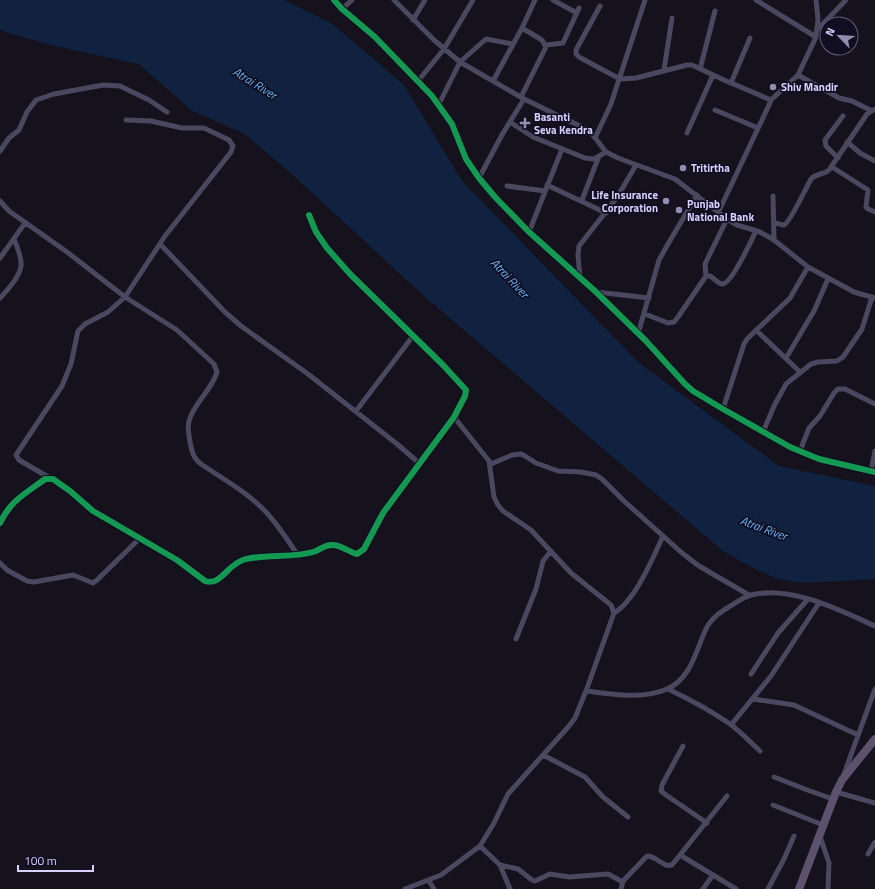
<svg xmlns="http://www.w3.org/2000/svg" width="875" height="889" font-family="'Titillium Web',sans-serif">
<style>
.water{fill:#102240}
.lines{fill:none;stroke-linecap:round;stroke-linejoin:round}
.minor{stroke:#49485e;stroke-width:5}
.primary{stroke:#5c526e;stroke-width:8}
.cycleway-casing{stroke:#120e21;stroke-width:8}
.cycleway{stroke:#139951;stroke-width:6}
.poi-dot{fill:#928eaf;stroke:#120e21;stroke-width:1.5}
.labels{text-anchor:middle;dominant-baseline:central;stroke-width:3.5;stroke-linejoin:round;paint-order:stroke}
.poi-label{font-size:11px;font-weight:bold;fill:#d6d1fd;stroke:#120e21;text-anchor:start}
.water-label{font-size:12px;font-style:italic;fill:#64b3f7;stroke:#120e21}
</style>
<rect width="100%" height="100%" fill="#15121d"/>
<!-- water -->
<path class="water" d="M 0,0 L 284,0 L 331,23 L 404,85 L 462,181 L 639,363 L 779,466 L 875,486 L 875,579 L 803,583 L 778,579 L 753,568 L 723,551 L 424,296 L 295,177 L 245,134 L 191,110 L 139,64 L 55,46 L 5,32 L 0,29 Z"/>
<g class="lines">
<!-- minor -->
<path class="minor" d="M 334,0 L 342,9 L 375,37 L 432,96 L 452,124 L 466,159 L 479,178 L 495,197 L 529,232 L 596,292 L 646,341 L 685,384 L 693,391 L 723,409 L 790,447 L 819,459 L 875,472
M 394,0 L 434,40 L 460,62 L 524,99 L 584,128 L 593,135 L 606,152 L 618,158 L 675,179 L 727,219 L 737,225 L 760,232 L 774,240 L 808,267 L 854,292 L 875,298
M 553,0 L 577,13
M 756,0 L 816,37
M 600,6 L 576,50 L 576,54 L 579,57 L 620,79 L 636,78 L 687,65 L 692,65 L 724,80 L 771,100
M 342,9 L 352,0
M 413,20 L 425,0
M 818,29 L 846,0
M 546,45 L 563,43 L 579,8
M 700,69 L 715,11
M 664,70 L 672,18
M 798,75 L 839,98 L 852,101 L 872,111
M 418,81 L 444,49 L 473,0
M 493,81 L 522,28 L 535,0
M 731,83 L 750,38
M 521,97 L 546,47 L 542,40 L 522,28
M 439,104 L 460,62 L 486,39 L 513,44
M 715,110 L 758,128
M 510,122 L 533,137 L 585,158 L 594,159 L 606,152
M 687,133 L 713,75
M 595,138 L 611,104 L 645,0
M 847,142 L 860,153 L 875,161
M 0,151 L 9,138 L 19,130 L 27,112 L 36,100 L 54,94 L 103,85 L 120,86 L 149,100 L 167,112
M 838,158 L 826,146 L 825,140 L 843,116
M 832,167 L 868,190 L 866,207 L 868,209 L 875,212
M 479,178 L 503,133 L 524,99
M 547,185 L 606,213
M 507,186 L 545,191
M 773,196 L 774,240
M 582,200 L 599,156
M 0,201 L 9,211 L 67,252 L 125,297 L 177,330 L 214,364 L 217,372 C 212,390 193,404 189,421 C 187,428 189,435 190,442 C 192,452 193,458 201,464 C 223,479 247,492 266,512 C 278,525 287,539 297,554
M 718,213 L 769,105 L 771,100 L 798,75 L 816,37 L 818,19 L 816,0
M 775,223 C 777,223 781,225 784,225 C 790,223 807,186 811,179 C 816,173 824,175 829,170 L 867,114 L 875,109
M 529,232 L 562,149
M 160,244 L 225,312 L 241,326 L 308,374 L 397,444 L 419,463
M 0,258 L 25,223
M 706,276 L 705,264 L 727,219
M 580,278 L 578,255 L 579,246 L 612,204 L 622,189 L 636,165
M 596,292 L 649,298
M 0,298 C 7,291 20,276 21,266 C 22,257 17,247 14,239
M 645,314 L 668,323 L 674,322 L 678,317 L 706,276 C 713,274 715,283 722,284 C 731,285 752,239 756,231
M 756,330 L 800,372
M 638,334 L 659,260 L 668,244 L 697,195
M 786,358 L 814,311 L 828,279
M 723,409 L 744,344 L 747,339 L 790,298 L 808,267
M 356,411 L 413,336
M 763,432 L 774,406 L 786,384 L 811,364 L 818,362 L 837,361 L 843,357 L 862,329 L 872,297
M 800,451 L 809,428 L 820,416 L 834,393 L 838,389 L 845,389 L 875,404
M 491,464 L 512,455 L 521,454 L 525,456 L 536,463 L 558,471 L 581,472 L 596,475 L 602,479 L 624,501 L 682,553 L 699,566 L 749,595
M 871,471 L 875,451
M 50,478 L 19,460 L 16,455 L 62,386 L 71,364 L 78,331 L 85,324 L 108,312 L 125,297 L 165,236 L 231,152 L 233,146 L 229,140 L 204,128 L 182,128 L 151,121 L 126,120
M 0,523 C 11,500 25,494 45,479 L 53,479 L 70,491 L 93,511 L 177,560 L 205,581 C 221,586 227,565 243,560 C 264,553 295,559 316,551 C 322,548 326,544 334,545 C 342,546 349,552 357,554 L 364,549 L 383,513 L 454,417 L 465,396 L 466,390 L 443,365 L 350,274 L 327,248 L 316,232 L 309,215
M 0,563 L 7,570 L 27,581 L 34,582 L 73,575 L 93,583 L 97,580 L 140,538
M 614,613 C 635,601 653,558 663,536
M 516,639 L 536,589 L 543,561 L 551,551
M 751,674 L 778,633 L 808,599
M 668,689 C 689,699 710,710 730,724 C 741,732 750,742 760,751
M 586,691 C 613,694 642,700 667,689 C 691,679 696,650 706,629 C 711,618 722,611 732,605 C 738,601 744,597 751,595 C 791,585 839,610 875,626
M 753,699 L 794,705 L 858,735
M 731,725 L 771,676 L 819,603
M 683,746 L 662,785 L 661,791 L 666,795 L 707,823
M 543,755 L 585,777 L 603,797 L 628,817
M 844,774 L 875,689
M 774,777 L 810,791 L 833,799
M 836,792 L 875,803
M 773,805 L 823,825
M 820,836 L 829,863 L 828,889
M 480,846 L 500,865 L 510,889
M 868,854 L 875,842
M 680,855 L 736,889
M 500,865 L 518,869 L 532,880 L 535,881 L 550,874 L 569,877 L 608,874 L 621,881 L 623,881 L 647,856 C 657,856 663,868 672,865 L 727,796
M 429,881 L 434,889
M 405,889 L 441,875 L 480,846 L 494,823 L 508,794 L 569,726 L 575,718 L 586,691 L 614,613 L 611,605 L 571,573 L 531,530 L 503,511 L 498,505 L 494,497 L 489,461 L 454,417
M 621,889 L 623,881
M 703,889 L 713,875
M 768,889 L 784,859 L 794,836"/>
<!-- primary -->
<path class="primary" d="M 799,889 L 836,792 L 842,780 L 875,739"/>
<defs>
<path id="cycleway" d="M 334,0 L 342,9 L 375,37 L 432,96 L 452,124 L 466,159 L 479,178 L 495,197 L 529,232 L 596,292 L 646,341 L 685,384 L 693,391 L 723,409 L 790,447 L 819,459 L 875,472
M 0,523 C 11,500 25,494 45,479 L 53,479 L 70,491 L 93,511 L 177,560 L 205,581 C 221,586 227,565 243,560 C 264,553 295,559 316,551 C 322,548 326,544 334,545 C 342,546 349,552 357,554 L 364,549 L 383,513 L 454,417 L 465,396 L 466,390 L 443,365 L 350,274 L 327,248 L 316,232 L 309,215"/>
</defs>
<!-- cycleway casing -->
<use href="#cycleway" class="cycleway-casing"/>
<!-- cycleway -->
<use href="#cycleway" class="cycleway"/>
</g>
<!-- markers -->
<g class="poi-dot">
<circle cx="773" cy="87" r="4"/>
<path d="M523 117h4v4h4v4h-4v4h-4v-4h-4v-4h4z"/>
<circle cx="683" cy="168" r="4"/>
<circle cx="666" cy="201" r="4"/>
<circle cx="679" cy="210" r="4"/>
</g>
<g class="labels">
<!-- poi labels -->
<g class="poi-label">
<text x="781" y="87">Shiv Mandir</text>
<text x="534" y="117">Basanti<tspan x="534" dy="13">Seva Kendra</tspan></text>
<text x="691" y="168">Tritirtha</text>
<text x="658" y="195" text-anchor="end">Life Insurance<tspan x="658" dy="13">Corporation</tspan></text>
<text x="687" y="204">Punjab<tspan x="687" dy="13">National Bank</tspan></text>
</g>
<!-- water labels -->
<g class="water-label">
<text transform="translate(255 83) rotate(32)">Atrai River</text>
<text transform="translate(510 278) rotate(47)">Atrai River</text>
<text transform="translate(764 528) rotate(20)">Atrai River</text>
</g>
</g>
<!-- north arrow -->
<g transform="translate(839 36) rotate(295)"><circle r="19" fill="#120e21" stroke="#605c79"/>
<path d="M0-3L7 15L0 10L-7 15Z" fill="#928eaf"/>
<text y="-6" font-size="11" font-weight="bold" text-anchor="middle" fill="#d6d1fd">N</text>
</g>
<!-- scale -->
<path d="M18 865v6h75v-6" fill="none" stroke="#d6d1fd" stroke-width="2"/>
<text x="24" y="865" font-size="12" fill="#d6d1fd" stroke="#120e21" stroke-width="3" paint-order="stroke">100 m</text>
</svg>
